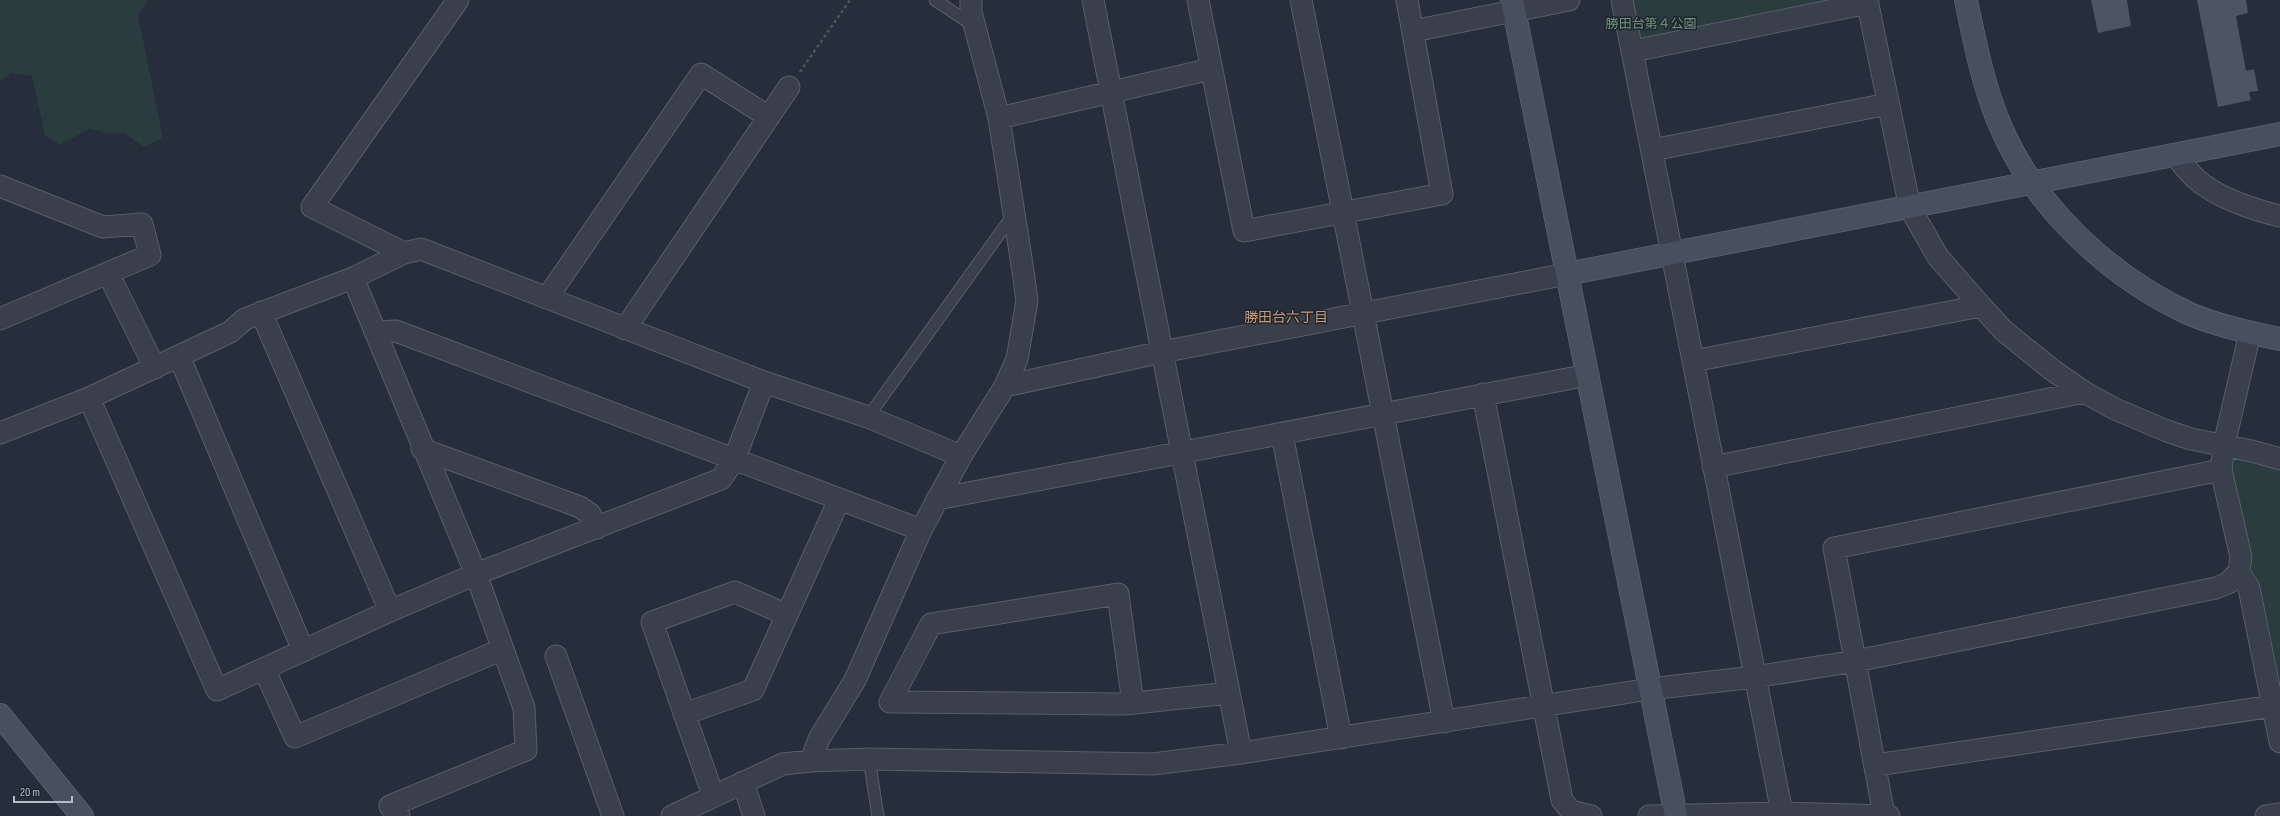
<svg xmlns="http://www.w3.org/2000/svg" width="2280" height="816" font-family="'Sofia Sans Condensed','Noto Sans JP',sans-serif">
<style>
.green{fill:#2b3c3e}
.building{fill:#4d5563}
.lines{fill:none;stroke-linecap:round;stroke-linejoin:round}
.lane-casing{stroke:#585e69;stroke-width:13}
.street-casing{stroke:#585e69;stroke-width:23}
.secondary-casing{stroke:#585e69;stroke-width:24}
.path{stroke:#48575b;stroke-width:2.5;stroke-dasharray:3 3;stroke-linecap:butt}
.lane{stroke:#3a404b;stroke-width:11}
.street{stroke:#3a404b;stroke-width:21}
.secondary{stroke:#484f5e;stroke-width:22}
.labels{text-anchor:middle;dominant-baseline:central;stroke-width:3;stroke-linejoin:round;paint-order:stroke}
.park-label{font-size:13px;fill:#6f957a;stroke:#1f2530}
.neighbourhood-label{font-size:14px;fill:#c99a6e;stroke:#1f2530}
</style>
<rect width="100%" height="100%" fill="#262e3b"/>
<!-- green -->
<path class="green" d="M 0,0 L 148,0 L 138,15 L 163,138 L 144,147 L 124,133 L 108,134 L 90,128 L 60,145 L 45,135 L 32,76 L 11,73 L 0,82 Z
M 1622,0 L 1867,0 L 1633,51 Z
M 2233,455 L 2280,465 L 2280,695 L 2244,571 L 2228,473 Z"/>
<!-- building -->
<path class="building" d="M 2091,0 L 2127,0 L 2131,26 L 2098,33 Z
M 2197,0 L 2246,0 L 2248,13 L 2236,16 L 2246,71 L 2254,69 L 2258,91 L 2249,92 L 2251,100 L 2218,107 Z"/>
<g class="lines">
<defs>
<path id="lane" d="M 935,0 L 974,26
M 868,417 L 1013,215
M 869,759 L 878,816"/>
<path id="street" d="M 1093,0 L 1241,753
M 1198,0 L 1244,231 L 1442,194 L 1407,0
M 1301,0 L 1444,722
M 1622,0 L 1782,813
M 1867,0 L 1910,208 L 1938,257 L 1981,306 L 2004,331 L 2051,369 L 2084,392 L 2115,409 L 2167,431 L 2191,439 L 2252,451 L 2280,459
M 1413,31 L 1569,0
M 1633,51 L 1868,3
M 999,118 L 1211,69
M 1652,150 L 1888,104
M 2175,155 C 2181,163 2188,171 2195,178 C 2215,197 2254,210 2280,216
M 0,186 L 103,227 L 142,224 L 150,255 L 0,319
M 404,253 L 312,207 L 458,0
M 108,273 L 155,368
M 353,278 L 476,574 L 524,708 L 526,750 L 390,806 L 399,816
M 547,298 L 701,74 L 769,117
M 261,312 L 390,611
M 625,329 L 789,87
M 375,332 L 396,331 L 921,530
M 2250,333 L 2224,445 L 2221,470 L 2241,557 L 2239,572 L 2249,588 L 2280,742
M 179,356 L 303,650
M 1693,361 L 1981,306
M 1005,386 L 1162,352 L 1567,274
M 1483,394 L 1562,800 L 1571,811 L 1591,816
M 89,398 L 217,690 L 390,611 L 476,574 L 721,479 L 734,460 L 764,382
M 0,433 L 89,398 L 179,356 L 230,332 L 245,319 L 353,278 L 404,253 L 421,249 L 764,382 L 868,417 L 961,456
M 1282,434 L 1341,738
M 422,449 L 580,507 L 590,514 L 597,528
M 1713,467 L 2084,392
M 937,499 L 1588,375
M 556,656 L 613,816
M 264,669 L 295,737 L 503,649
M 1133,703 L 1118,594 L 931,624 L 890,702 L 1125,704 L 1229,693
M 684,714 L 753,690 L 839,500
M 811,761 L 819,739 L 855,680 L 921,530 L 961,456 L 1005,386 L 1017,359 L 1027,301 L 1023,271 L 999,118 L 971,12 L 971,0
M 1876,765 L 2280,705
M 743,782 L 754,816
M 713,795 L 652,622 L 735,592 L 787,615
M 1884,815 L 1834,548 L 2221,470
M 672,816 L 783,764 L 811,761 L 869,759 L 1153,764 L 1241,753 L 1650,689 L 1754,677 L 1856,661 L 2216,588 L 2228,583 L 2239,572
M 1649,816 L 1782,813 L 1889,816
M 2266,816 L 2280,814"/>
<path id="secondary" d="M 1512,0 L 1676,816
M 1966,0 C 1975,43 1983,85 2000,125 C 2035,208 2110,277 2190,314 C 2218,326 2250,333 2280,339
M 1567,274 L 2280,134
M 0,715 L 82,816"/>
</defs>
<!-- lane casing -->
<use href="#lane" class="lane-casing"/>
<!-- street casing -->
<use href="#street" class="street-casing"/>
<!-- secondary casing -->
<use href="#secondary" class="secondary-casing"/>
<!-- path -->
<path class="path" d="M 800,72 L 850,0"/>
<!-- lane -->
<use href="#lane" class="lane"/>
<!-- street -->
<use href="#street" class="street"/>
<!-- secondary -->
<use href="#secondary" class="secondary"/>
</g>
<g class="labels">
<!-- park labels -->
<g class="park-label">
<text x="1651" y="24">勝田台第４公園</text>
</g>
<!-- neighbourhood labels -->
<g class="neighbourhood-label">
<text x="1286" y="317">勝田台六丁目</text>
</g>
</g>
<!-- scale -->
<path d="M14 796v6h58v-6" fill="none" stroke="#b5bbc6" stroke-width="2"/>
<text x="20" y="796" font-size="12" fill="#b5bbc6" stroke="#1f2530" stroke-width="3" paint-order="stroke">20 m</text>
</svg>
